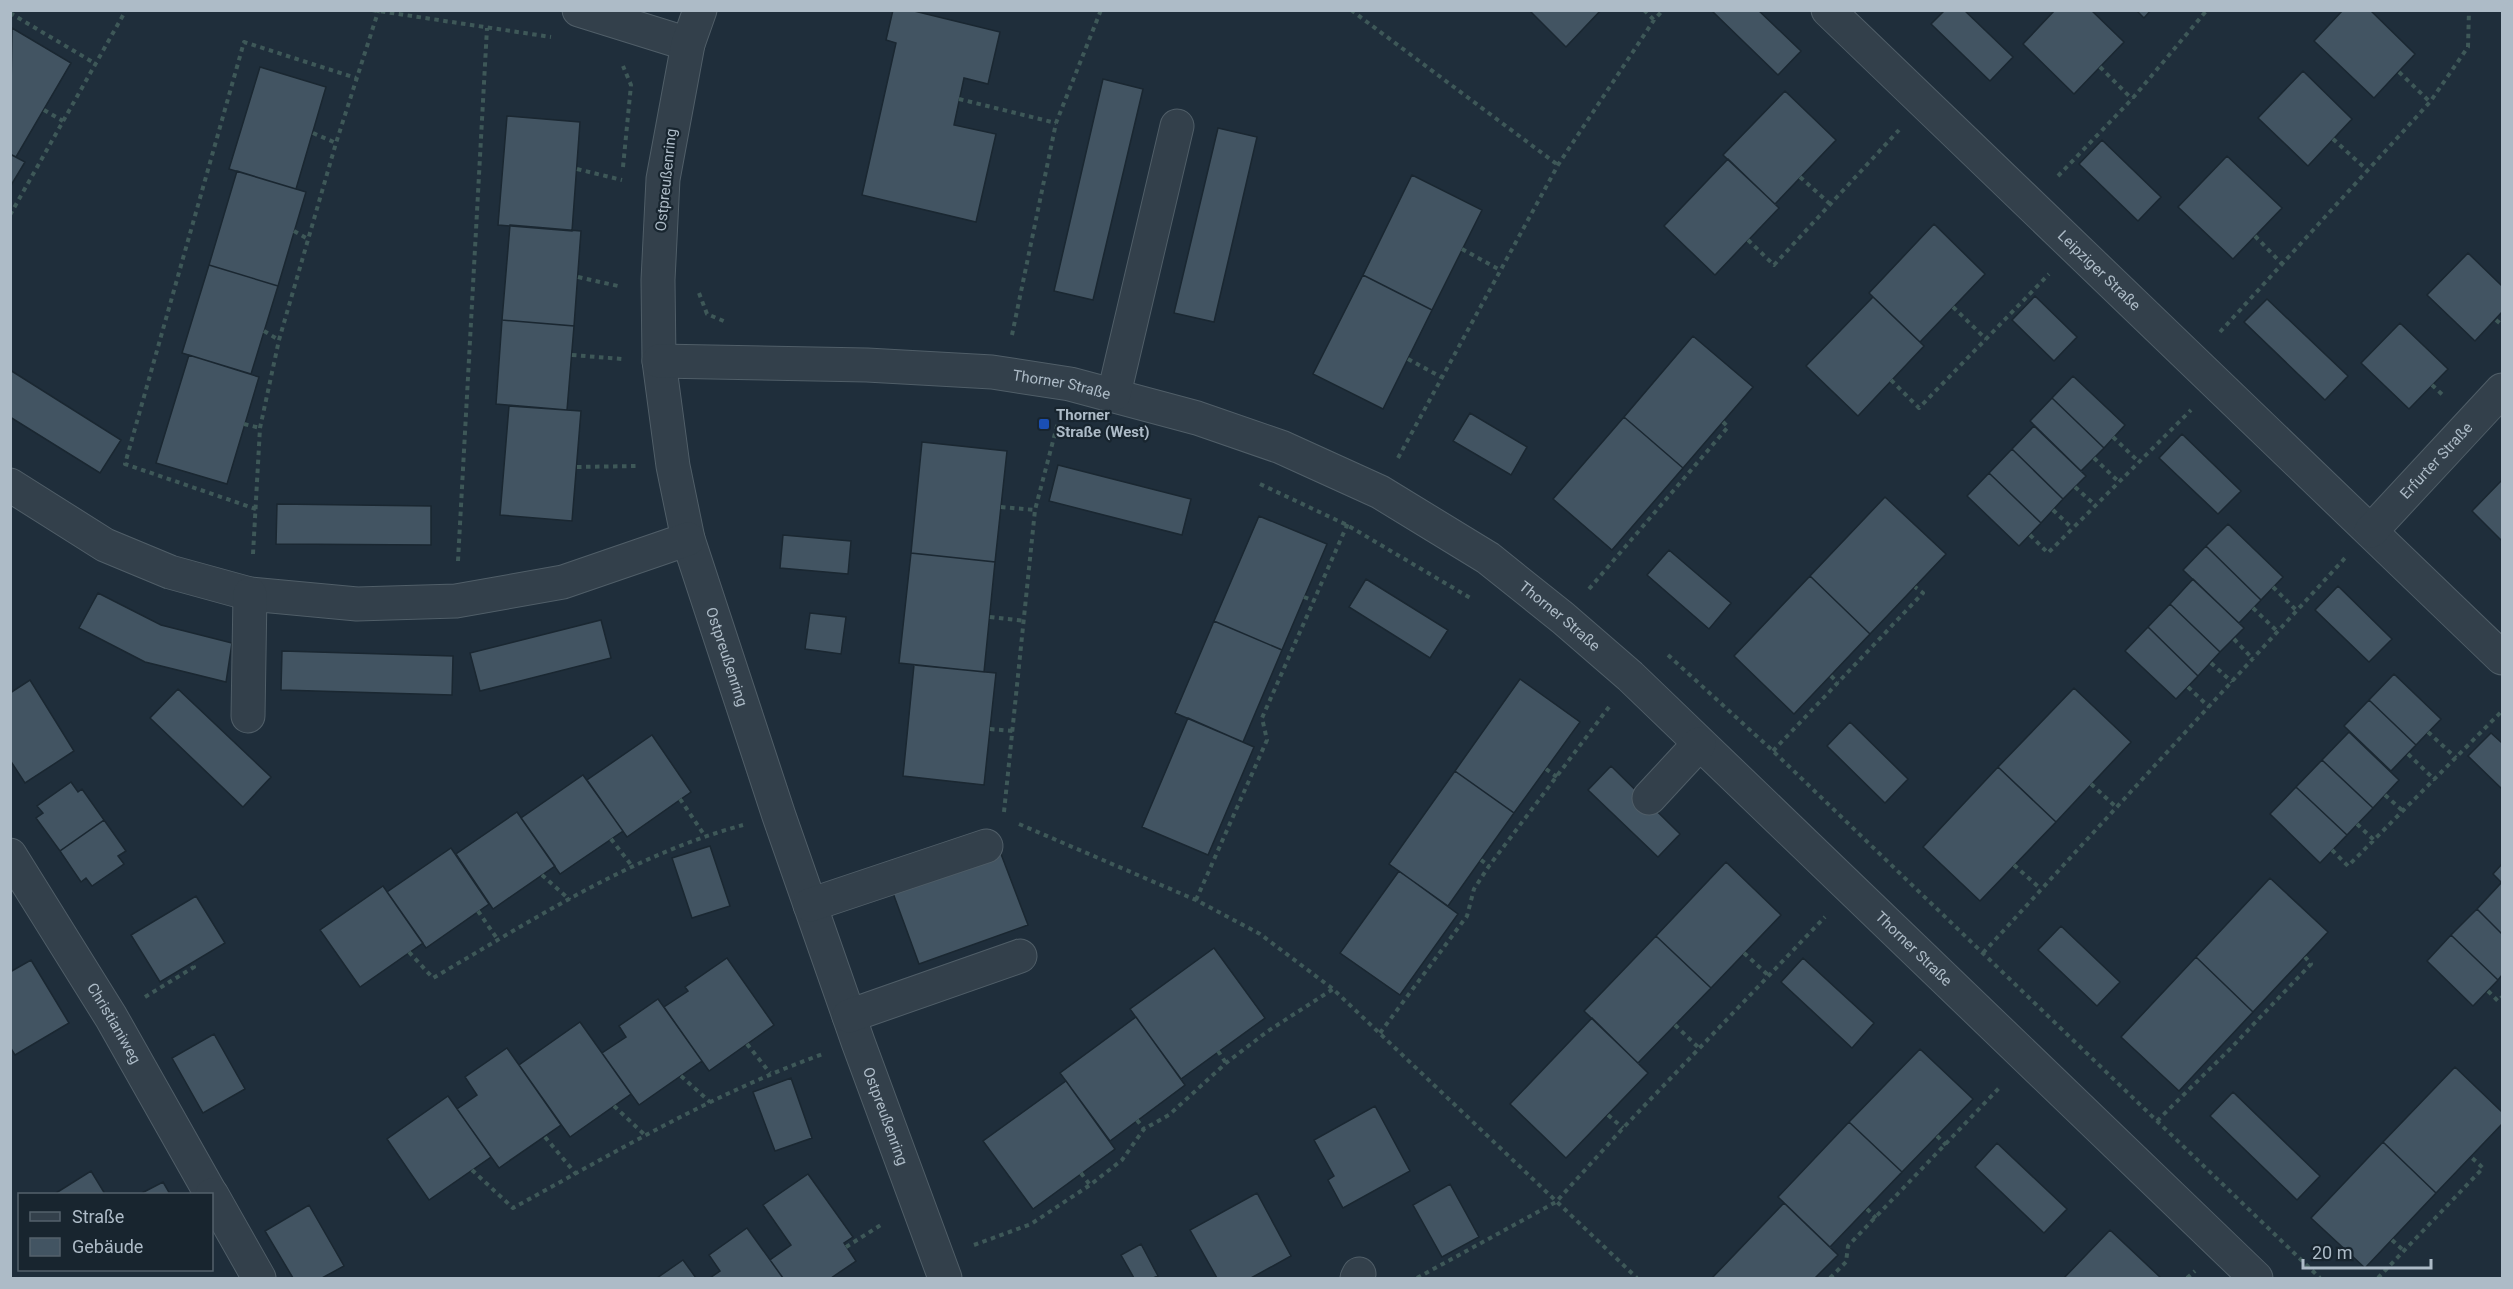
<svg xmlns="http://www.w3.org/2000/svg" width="2513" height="1289" font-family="Roboto,sans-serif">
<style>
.building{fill:#425462;stroke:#1a2731;stroke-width:1.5}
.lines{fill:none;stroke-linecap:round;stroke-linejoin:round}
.minor-casing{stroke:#505e68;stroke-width:35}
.path{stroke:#3e5858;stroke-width:4;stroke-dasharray:4.5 4.5;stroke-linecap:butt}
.minor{stroke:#33404b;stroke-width:33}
.transit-dot{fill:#1a4fb4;stroke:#18252f;stroke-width:2}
.labels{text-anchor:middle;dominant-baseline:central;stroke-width:4.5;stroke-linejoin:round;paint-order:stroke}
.street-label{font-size:15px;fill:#adbbc7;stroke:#18252f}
.poi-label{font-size:15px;font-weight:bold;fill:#adbbc7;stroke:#18252f;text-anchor:start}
</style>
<rect width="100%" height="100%" fill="#1f2e3b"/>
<!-- building -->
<path class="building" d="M 893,10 L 910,10 L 1000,32 L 988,84 L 964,78 L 954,125 L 996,134 L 976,222 L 862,195 L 896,43 L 886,40 Z
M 1529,10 L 1601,10 L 1566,47 Z
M 1711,10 L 1758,10 L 1801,51 L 1778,75 Z
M 1945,10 L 1964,10 L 2013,57 L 1990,81 L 1931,24 Z
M 2055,10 L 2091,10 L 2124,42 L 2074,94 L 2023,44 Z
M 2136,10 L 2151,10 L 2144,18 Z
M 2343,10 L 2370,10 L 2415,54 L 2374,98 L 2314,41 Z
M 12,28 L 71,63 L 16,157 L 10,154 Z
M 260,67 L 326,87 L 296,189 L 229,169 Z
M 2303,71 L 2352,119 L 2308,166 L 2258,118 Z
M 1103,79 L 1143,89 L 1093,300 L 1054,291 Z
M 1785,91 L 1836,140 L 1775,204 L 1723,155 Z
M 507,116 L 580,122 L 572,231 L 498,225 Z
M 1218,128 L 1257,137 L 1214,322 L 1174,313 Z
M 2102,140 L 2161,197 L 2138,221 L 2079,164 Z
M 10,154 L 25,162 L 10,187 Z
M 2227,156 L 2282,208 L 2233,259 L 2178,207 Z
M 1728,159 L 1779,208 L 1715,275 L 1664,226 Z
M 237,171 L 306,192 L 278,286 L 209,265 Z
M 1412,175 L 1482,210 L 1432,310 L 1363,275 Z
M 1934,224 L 1985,274 L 1920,342 L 1869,293 Z
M 510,225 L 581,231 L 574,326 L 502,320 Z
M 2468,253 L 2502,286 L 2502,312 L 2475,341 L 2427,295 Z
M 209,265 L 278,286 L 251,374 L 182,353 Z
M 1363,275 L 1432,310 L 1383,409 L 1313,374 Z
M 2035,296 L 2077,337 L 2054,361 L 2012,320 Z
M 1873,297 L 1924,346 L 1858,416 L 1806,366 Z
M 2267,299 L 2348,376 L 2325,400 L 2244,322 Z
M 502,320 L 574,326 L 567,410 L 496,404 Z
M 2400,323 L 2448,369 L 2409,409 L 2361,363 Z
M 1693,336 L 1753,387 L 1683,468 L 1624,417 Z
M 189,355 L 259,377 L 227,484 L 156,463 Z
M 10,370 L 121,440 L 100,473 L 10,417 Z
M 2073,376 L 2125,425 L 2104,448 L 2052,398 Z
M 2052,398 L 2104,448 L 2081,471 L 2030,421 Z
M 509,406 L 581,411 L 572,521 L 500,515 Z
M 1470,413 L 1527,447 L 1511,475 L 1453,441 Z
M 1624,417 L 1683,468 L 1612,550 L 1553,499 Z
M 2034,426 L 2086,476 L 2063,499 L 2012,449 Z
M 2182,434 L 2241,491 L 2218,514 L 2159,458 Z
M 922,442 L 1007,451 L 995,562 L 911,553 Z
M 2012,449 L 2063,499 L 2041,523 L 1989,473 Z
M 1058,465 L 1191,499 L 1182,535 L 1049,501 Z
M 1989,473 L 2041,523 L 2019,546 L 1967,496 Z
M 2502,480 L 2502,541 L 2472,511 Z
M 1885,497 L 1946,554 L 1870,634 L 1810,576 Z
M 277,504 L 431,506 L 431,545 L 276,544 Z
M 1259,516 L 1327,544 L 1282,650 L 1214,621 Z
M 2228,524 L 2283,577 L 2261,600 L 2206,546 Z
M 783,535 L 851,541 L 848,574 L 780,568 Z
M 2206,546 L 2261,600 L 2239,623 L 2183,570 Z
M 1669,550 L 1731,603 L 1709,629 L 1647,575 Z
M 911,553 L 995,562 L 984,672 L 899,663 Z
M 1810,576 L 1870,634 L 1794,714 L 1734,656 Z
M 1366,579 L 1448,630 L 1430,658 L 1349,607 Z
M 2193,579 L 2244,628 L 2220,652 L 2170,604 Z
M 2338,586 L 2392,639 L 2369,662 L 2315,610 Z
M 98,593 L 161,625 L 232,643 L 226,682 L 145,662 L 79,628 Z
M 2170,604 L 2220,652 L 2198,676 L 2148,627 Z
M 810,613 L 846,617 L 841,654 L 805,649 Z
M 601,620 L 611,658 L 480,691 L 470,653 Z
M 1214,621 L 1282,650 L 1243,742 L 1175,713 Z
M 2148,627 L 2198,676 L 2176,699 L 2125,651 Z
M 282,651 L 453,656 L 452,695 L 281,690 Z
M 914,665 L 996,673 L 984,785 L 903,776 Z
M 2394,674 L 2441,719 L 2416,745 L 2369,700 Z
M 1520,679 L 1580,722 L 1514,813 L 1455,771 Z
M 30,680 L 74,751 L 25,783 L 10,760 L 10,693 Z
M 2074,688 L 2131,742 L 2056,822 L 1998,767 Z
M 178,689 L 271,777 L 243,807 L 150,718 Z
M 2369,700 L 2416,745 L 2391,771 L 2344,726 Z
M 1188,718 L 1254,747 L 1208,855 L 1142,827 Z
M 1850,722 L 1908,779 L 1885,803 L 1827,746 Z
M 2349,732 L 2399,780 L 2373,808 L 2322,760 Z
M 2491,733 L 2502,743 L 2502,789 L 2468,756 Z
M 652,735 L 691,792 L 627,837 L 587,780 Z
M 2322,760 L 2373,808 L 2347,835 L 2296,787 Z
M 1611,766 L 1680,834 L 1658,857 L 1588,790 Z
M 1998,767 L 2056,822 L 1980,901 L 1923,847 Z
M 1455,771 L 1514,813 L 1448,906 L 1389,864 Z
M 583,775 L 623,831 L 560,874 L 521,818 Z
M 71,782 L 78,792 L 82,789 L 104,820 L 60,851 L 36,818 L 43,813 L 37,806 Z
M 2296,787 L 2347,835 L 2320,863 L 2270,814 Z
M 517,812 L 555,866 L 493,909 L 456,854 Z
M 104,820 L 126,851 L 118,856 L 124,864 L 92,886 L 86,878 L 81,882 L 60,851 Z
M 710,846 L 730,906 L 692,918 L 672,858 Z
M 451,848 L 489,904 L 426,948 L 387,892 Z
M 1001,854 L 1028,925 L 919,964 L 893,893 Z
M 1726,862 L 1781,915 L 1711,988 L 1656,936 Z
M 2502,864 L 2502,883 L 2493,874 Z
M 1399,871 L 1458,914 L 1400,995 L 1340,953 Z
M 2270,878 L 2328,932 L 2253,1012 L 2196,957 Z
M 2502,882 L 2502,934 L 2477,909 Z
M 383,886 L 423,943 L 360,987 L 320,930 Z
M 196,896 L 225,943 L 160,982 L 131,935 Z
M 2477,909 L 2502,934 L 2502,975 L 2498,980 L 2451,935 Z
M 2061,926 L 2120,982 L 2097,1006 L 2038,950 Z
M 2451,935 L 2498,980 L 2473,1006 L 2427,961 Z
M 1656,936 L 1711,988 L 1638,1063 L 1584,1011 Z
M 1214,948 L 1265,1018 L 1181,1079 L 1130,1009 Z
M 2196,957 L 2253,1012 L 2179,1091 L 2121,1037 Z
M 727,958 L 774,1025 L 709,1071 L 664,1007 L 688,991 L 685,987 Z
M 1803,958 L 1874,1023 L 1852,1048 L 1781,982 Z
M 31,960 L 69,1023 L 15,1055 L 10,1047 L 10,972 Z
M 658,999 L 702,1061 L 639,1105 L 602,1053 L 626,1037 L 619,1026 Z
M 1136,1017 L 1185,1085 L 1110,1141 L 1060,1073 Z
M 1592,1018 L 1648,1073 L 1566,1158 L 1510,1104 Z
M 580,1022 L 631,1094 L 570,1137 L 519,1065 Z
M 214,1034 L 245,1089 L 203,1113 L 172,1058 Z
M 507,1048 L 561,1125 L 499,1168 L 457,1109 L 477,1095 L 465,1077 Z
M 1920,1049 L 1973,1099 L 1902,1172 L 1849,1122 Z
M 2455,1067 L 2502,1112 L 2502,1124 L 2436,1193 L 2383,1142 Z
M 791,1078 L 812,1138 L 775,1151 L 753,1092 Z
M 1066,1081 L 1115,1149 L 1033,1209 L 983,1141 Z
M 2233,1092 L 2320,1176 L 2297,1200 L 2210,1116 Z
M 448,1096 L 491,1157 L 429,1200 L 387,1139 Z
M 1375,1106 L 1410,1171 L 1343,1208 L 1328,1180 L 1334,1176 L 1314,1140 Z
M 1849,1122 L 1902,1172 L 1830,1247 L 1778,1197 Z
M 2383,1142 L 2436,1193 L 2365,1268 L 2311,1218 Z
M 1997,1143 L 2067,1209 L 2044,1233 L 1975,1167 Z
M 91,1171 L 105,1194 L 57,1194 L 56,1193 Z
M 808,1174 L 853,1237 L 844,1243 L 856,1261 L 831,1278 L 783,1278 L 770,1260 L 791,1245 L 763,1205 Z
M 163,1182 L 170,1194 L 140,1194 Z
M 1450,1184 L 1479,1237 L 1442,1257 L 1413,1205 Z
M 1257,1193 L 1291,1256 L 1251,1278 L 1217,1278 L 1190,1230 Z
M 1784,1203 L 1838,1255 L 1815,1278 L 1712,1278 Z
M 309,1205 L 344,1266 L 322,1278 L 293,1278 L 265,1231 Z
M 747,1228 L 783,1278 L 710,1278 L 720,1271 L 709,1255 Z
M 2110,1230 L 2161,1278 L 2064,1278 Z
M 1141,1244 L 1158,1276 L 1153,1278 L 1134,1278 L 1121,1255 Z
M 683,1260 L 696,1278 L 657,1278 Z"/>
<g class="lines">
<defs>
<g id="minor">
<path d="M 579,10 L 688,44"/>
<path id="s1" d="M 700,10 L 688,44 L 663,179 L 658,280 L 659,361 L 673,466 L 688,539 L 779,816 L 858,1042 L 945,1278"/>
<path id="s2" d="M 1828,10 L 2502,658"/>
<path id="s3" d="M 659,361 L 867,365 L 992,372 L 1070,384 L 1197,418 L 1281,447 L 1380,492 L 1488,558 L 1563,618 L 1630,676 L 2256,1278"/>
<path d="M 1114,394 L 1177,126"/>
<path d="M 10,485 L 105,545 L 170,572 L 250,594 L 357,604 L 456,601 L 563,582 L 688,539"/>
<path id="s4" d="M 2371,531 L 2502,390"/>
<path d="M 248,716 L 250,594"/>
<path d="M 1649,798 L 1699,744"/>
<path id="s5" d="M 10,855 L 111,1017 L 211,1194"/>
<path d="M 810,905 L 986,846"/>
<path d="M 849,1016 L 1020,956"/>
<path d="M 212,1195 L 259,1278"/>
<path d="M 1357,1278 L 1359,1274"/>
</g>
</defs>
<!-- minor casing -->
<use href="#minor" class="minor-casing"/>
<!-- path -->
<path class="path" d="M 372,10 L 551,37
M 1351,10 L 1558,165
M 1644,10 L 1654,20
M 10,13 L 96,64
M 2100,67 L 2132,99
M 2399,72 L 2430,102
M 959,99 L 1056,123
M 44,110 L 63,121
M 313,133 L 336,143
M 2333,139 L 2367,170
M 623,167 L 631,85 L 623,66
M 577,169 L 622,180
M 2058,176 L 2132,99 L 2207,10
M 1800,177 L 1830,204
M 10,215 L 126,10
M 294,231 L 308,239
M 2255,236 L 2282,264
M 1748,240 L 1774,265 L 1899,130
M 1462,249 L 1500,270
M 578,277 L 618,286
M 699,293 L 707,314 L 726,322
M 1953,307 L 1986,339
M 2496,320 L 2502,325
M 264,331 L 279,340
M 2220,332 L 2430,102 L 2468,47 L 2469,10
M 1012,335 L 1056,123 L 1101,10
M 572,355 L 622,359
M 1408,359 L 1441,377
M 1891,380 L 1919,408 L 2049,274
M 2432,385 L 2445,397
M 244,424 L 260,428
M 2113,437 L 2139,462
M 1398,458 L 1558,165 L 1654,20 L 1663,10
M 2094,458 L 2119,482
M 577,467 L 636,466
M 1260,484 L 1347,525 L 1472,599
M 2075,487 L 2096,506
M 1001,507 L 1035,510
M 256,509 L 125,464 L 244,42 L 356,78
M 2053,510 L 2072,528
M 2030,535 L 2048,553 L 2191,410
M 253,554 L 260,428 L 279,340 L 336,143 L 378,12
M 458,561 L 487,28
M 2273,587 L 2297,611
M 1589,589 L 1728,427 L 1723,422
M 1304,597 L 1314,601
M 2253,608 L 2278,632
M 990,617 L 1025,621
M 2234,639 L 2253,659
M 1668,655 L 1773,751 L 2320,1278
M 2211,663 L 2232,682
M 1831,676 L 1838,683
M 2188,687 L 2209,707
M 990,729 L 1013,731
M 2428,732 L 2456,758
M 1773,751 L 1923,593 L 1915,587
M 2408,754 L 2435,780
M 1546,769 L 1557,777
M 2091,784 L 2116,807
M 2385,795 L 2403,811
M 680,799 L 705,836
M 1004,812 L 1035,510 L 1058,422
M 1019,824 L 1196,900 L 1260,934 L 1333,989 L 1637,1278
M 2357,824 L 2375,841
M 611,839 L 632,866
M 2332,850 L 2348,866 L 2502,711
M 1481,860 L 1489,866
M 2014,865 L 2041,889
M 542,875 L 570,900
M 1196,900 L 1267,740 L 1262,718 L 1348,523
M 478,911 L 498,940
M 409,952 L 433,978 C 533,920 632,855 743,825
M 1744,953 L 1768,975
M 1983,953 L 2345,558
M 2488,991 L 2498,1001 L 2502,997
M 145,997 L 194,967 L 191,963
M 1675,1025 L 1699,1048
M 1380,1033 L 1467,916 L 1474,889 L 1489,866 L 1609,707
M 747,1044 L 770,1073
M 1218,1051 L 1226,1063
M 681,1076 L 710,1102
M 614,1106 L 646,1136
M 1608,1115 L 1623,1128
M 1137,1120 L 1144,1129
M 2157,1121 L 2230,1049 L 2311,964 L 2305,957
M 1937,1136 L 1946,1145
M 545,1137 L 576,1174
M 472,1170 L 513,1208 C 614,1153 714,1093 823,1054
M 1081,1173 L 1090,1185
M 1867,1209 L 1876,1218
M 2392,1240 L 2404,1251
M 974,1245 L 1031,1224 L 1090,1185 L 1122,1160 L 1144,1129 L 1169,1115 L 1226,1063 L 1268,1031 L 1333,989
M 846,1247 L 884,1223
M 1417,1278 L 1556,1202 L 1623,1128 L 1825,917
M 1830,1278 L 1846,1262 L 1848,1246 L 2000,1087
M 2187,1278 L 2195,1271
M 2378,1278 L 2483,1168 L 2471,1157"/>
<!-- minor -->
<use href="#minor" class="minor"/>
</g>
<!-- markers -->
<rect class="transit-dot" x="1038" y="418" width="12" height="12" rx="3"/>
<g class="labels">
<!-- street labels -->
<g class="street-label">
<text transform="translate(666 180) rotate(-84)">Ostpreußenring</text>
<text stroke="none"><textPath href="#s2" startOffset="376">Leipziger Straße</textPath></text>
<text stroke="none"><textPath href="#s3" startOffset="404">Thorner Straße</textPath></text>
<text stroke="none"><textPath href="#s4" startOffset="96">Erfurter Straße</textPath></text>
<text stroke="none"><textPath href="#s3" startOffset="960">Thorner Straße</textPath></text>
<text stroke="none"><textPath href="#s1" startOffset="660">Ostpreußenring</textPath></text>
<text stroke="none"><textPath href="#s3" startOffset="1446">Thorner Straße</textPath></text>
<text stroke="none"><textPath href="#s5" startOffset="198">Christianiweg</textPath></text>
<text stroke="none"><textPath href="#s1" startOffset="1146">Ostpreußenring</textPath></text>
</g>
<!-- poi labels -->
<g class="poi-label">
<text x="1056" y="415">Thorner<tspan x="1056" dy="17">Straße (West)</tspan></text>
</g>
</g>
<!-- border -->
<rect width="2513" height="1289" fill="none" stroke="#adbbc7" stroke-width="24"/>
<!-- legend -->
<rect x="18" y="1193" width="195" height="78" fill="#18252f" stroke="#54616c" stroke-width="1.5"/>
<rect x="30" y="1212" width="30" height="9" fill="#33404b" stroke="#54616c" stroke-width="1.5"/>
<text x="72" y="1223" font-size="18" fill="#adbbc7">Straße</text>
<rect x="30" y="1238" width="30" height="18" fill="#425462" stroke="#54616c" stroke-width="1.5"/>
<text x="72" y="1253" font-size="18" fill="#adbbc7">Gebäude</text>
<!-- scale -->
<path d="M2303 1259v9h128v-9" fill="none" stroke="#adbbc7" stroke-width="3"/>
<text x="2312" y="1259" font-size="18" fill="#adbbc7" stroke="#18252f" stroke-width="4.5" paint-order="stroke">20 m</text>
</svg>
